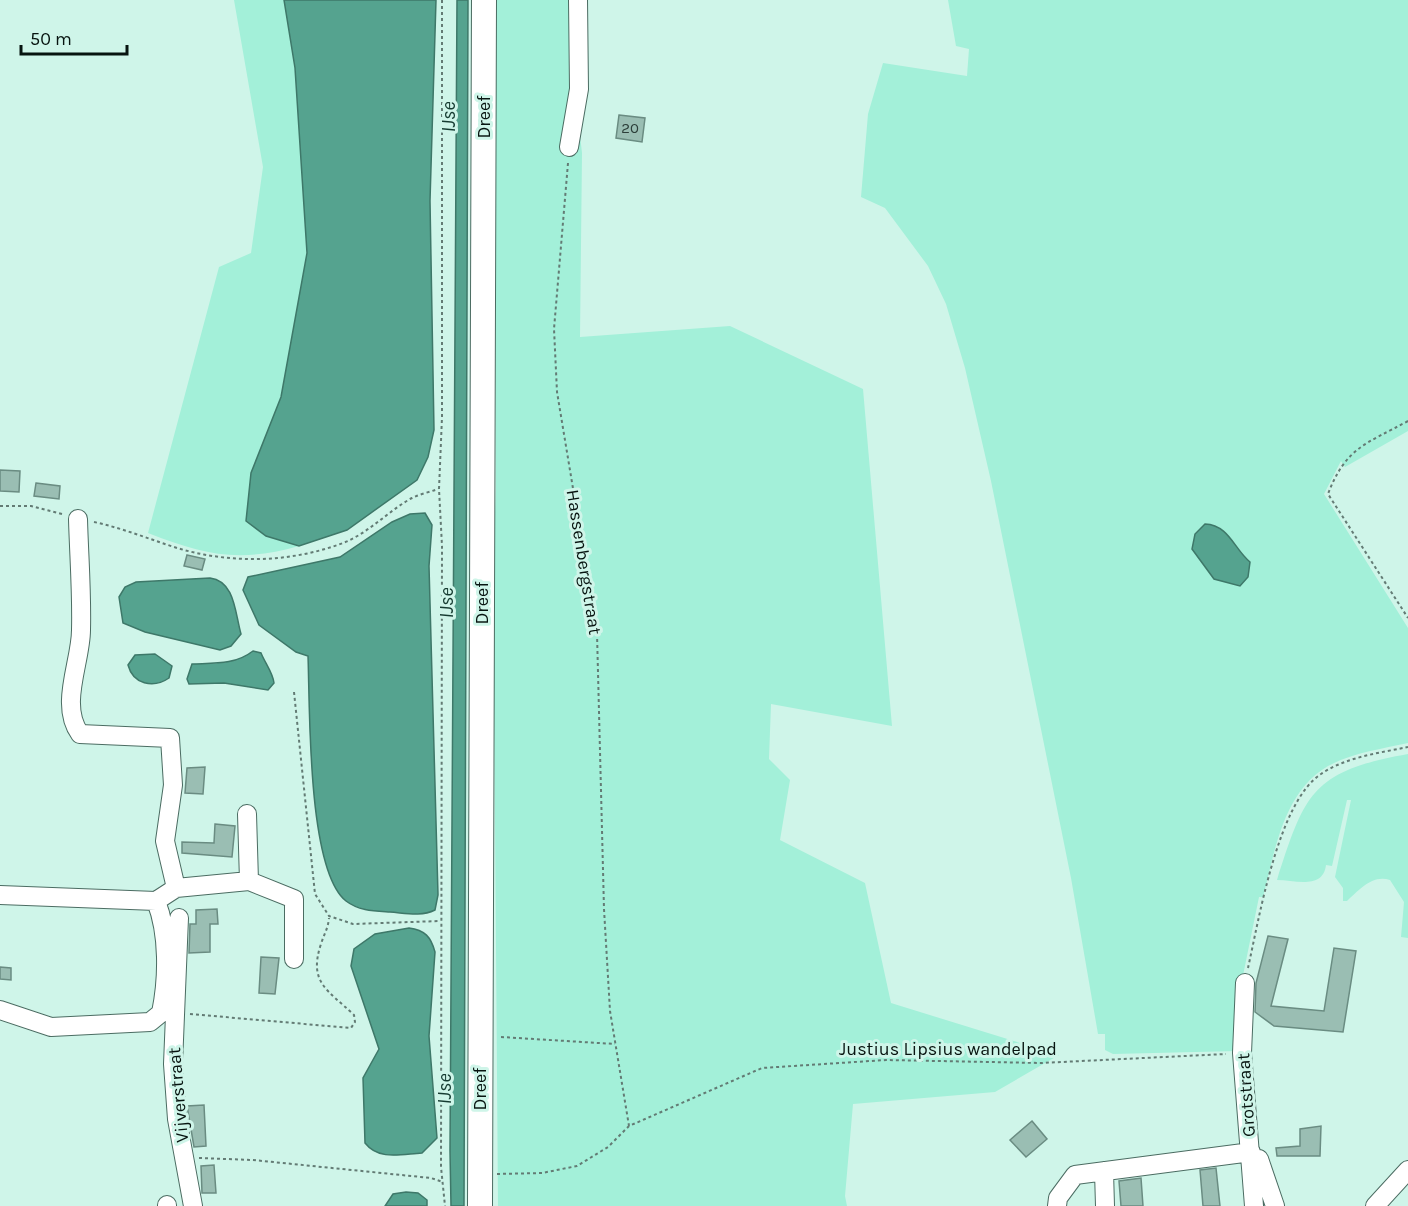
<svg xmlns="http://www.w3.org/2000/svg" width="1408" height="1206" font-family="Karla,sans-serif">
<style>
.green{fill:#a3f0d9}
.water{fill:#55a38f;stroke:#3e7869;stroke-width:1.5}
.building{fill:#9abeb3;stroke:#6a8c82;stroke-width:1.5}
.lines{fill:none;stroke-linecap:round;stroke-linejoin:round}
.minor-casing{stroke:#4b6c62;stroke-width:20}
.major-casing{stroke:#4b6c62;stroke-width:26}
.path{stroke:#637b74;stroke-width:2;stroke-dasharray:3 3;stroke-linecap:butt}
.minor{stroke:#fff;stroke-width:18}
.major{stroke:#fff;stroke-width:24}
.labels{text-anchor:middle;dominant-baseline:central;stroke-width:6;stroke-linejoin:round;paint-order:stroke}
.number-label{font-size:15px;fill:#2c3e39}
.street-label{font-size:18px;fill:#071410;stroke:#cff5e9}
.water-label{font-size:20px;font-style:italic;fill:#163b31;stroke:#cff5e9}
</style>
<rect width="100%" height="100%" fill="#cff5e9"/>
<!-- green -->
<path class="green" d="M 234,0 L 284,0 L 295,68 L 307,253 L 281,397 L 251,473 L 266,536 L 299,546 C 239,563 204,555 148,533 L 219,267 L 251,253 L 263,167 Z
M 495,0 L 578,0 L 576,101 L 582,153 L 580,337 L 730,326 L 863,389 L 892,726 L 771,704 L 769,759 L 790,780 L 780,840 L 865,883 L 891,1003 L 1059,1055 L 995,1092 L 853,1104 L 845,1196 L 847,1206 L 498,1206 L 493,555 L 496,491 Z
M 948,0 L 1408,0 L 1408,431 L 1345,467 L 1341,461 L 1324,494 L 1408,628 L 1408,743 C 1381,749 1352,753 1328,766 C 1283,792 1275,851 1263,897 L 1259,897 L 1238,1000 L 1237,1051 L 1113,1054 L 1105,1050 L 1105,1034 L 1098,1034 L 1071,878 L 991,481 L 965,368 L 946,304 L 928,266 L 885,208 L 861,197 L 868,114 L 883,63 L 967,76 L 969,49 L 956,46 Z
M 1408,754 L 1408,938 L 1401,937 L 1404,902 L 1390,880 C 1372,874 1358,891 1347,901 L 1343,901 L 1343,888 L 1335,877 L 1351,800 L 1347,800 L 1332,866 L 1326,865 C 1323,890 1295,880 1277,880 C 1305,792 1313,771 1408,754 Z"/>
<!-- water -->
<path class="water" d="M 284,0 L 436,0 L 430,201 L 434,430 L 428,457 L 417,480 L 347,530 L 299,546 L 266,536 L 246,521 L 251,473 L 281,397 L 307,253 L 295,68 Z
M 457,0 L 468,0 L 464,1206 L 451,1206 L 450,1151 Z
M 425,513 L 432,525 L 429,566 L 438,895 L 435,910 C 421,917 405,913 390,912 C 375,911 359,911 346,901 C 307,870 310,706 308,656 L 296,652 L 259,625 L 243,590 L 248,577 L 340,557 L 392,522 L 410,514 Z
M 1205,524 C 1229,525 1234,549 1250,562 L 1248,577 L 1240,586 L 1214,579 L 1192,549 L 1195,534 Z
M 210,578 C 235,581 235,613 241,634 L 231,646 L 220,650 L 145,632 L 123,623 L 119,597 L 125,587 L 136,582 Z
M 253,651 L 261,653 C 265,663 273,673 274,683 L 268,690 L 224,683 L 189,684 L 187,679 L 192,664 C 214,663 235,665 253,651 Z
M 155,654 L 172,666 L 169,678 C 153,689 133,684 128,665 L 135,655 Z
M 409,928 C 425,930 431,937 435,952 L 429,1036 L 437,1138 L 422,1153 C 402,1154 379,1161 365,1143 L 363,1078 L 379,1049 L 351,966 L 354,949 L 375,934 Z
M 406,1192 L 418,1193 L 427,1200 L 427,1206 L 385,1206 L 393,1194 Z"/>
<!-- building -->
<path class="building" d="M 619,115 L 645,118 L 642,142 L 616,138 Z
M 0,470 L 20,471 L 19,492 L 0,491 Z
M 36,483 L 60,486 L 59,499 L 34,496 Z
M 187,555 L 205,559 L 202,570 L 184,566 Z
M 205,767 L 203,794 L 185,793 L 187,768 Z
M 215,824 L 235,826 L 232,857 L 182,853 L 182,842 L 214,843 Z
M 217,909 L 218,924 L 210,924 L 210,952 L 189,953 L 190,924 L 196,924 L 196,910 Z
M 1268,936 L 1288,939 L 1271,1006 L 1324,1011 L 1334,948 L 1356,951 L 1343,1032 L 1274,1026 L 1255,1012 L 1256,983 Z
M 261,957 L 279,958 L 275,994 L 259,993 Z
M 0,967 L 11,968 L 11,980 L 0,979 Z
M 204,1105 L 206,1146 L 194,1147 L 187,1106 Z
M 1032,1121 L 1047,1139 L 1026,1157 L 1010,1140 Z
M 1321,1126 L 1320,1156 L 1277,1156 L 1276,1148 L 1300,1146 L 1300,1129 Z
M 214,1165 L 216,1193 L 202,1193 L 201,1166 Z
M 1216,1168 L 1220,1206 L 1203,1206 L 1200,1170 Z
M 1141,1178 L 1143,1206 L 1121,1206 L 1119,1181 Z"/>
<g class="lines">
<defs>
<path id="minor" d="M 569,147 L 579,89 L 578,0
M 78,519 C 79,556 82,593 81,630 C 81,662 59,705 80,734 L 170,738 L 173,785 L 165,841 L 176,888
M 247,814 L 249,881
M 0,895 L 156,901
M 179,918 L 173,1064 L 177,1119 L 193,1206
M 1245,983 L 1242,1053 L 1254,1206
M 0,1010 L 51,1027 L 150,1022 L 161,1013 C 168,979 169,934 156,901 L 176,888 L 249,881 L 294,899 L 294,959
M 1259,1159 L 1275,1206
M 1104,1171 L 1105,1206
M 167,1205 L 167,1206
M 1057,1206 L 1058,1198 L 1075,1175 L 1251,1152
M 1375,1206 L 1408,1170"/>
<path id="major" d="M 480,1206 L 484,0"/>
</defs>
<!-- minor casing -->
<use href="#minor" class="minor-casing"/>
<!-- major casing -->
<use href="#major" class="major-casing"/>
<!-- path -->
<path class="path" d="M 442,0 L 442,417 L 439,489 L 442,546 L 441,1167 L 445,1206
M 568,163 L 554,329 L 557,392 L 597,633 L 604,909 L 610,1011 L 629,1126
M 1408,421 C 1366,444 1346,447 1328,494 L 1408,618
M 0,506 L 31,506 L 62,514
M 94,522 C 122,528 149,539 177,548 C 231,564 290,563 343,543 C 369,533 388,511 412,498 C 420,494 430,492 438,489
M 294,692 L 315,894 L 329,916 L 353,924 L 440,921
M 1248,968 C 1259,919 1278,802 1321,774 C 1346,757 1379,753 1408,747
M 190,1014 L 351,1028 L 355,1022 L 354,1015 C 328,990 308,983 321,944 C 324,934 328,929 329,918
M 501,1037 L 615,1044
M 199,1158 L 253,1160 L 431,1178 L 443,1182
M 497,1174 L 542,1173 L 577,1166 L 608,1147 L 629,1126 L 762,1068 L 886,1060 L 1041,1063 L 1226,1054"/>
<!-- minor -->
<use href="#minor" class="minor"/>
<!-- major -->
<use href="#major" class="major"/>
</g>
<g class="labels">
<!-- number labels -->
<g class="number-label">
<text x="630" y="128">20</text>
</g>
<!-- street labels -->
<g class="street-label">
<text transform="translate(484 117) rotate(-90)">Dreef</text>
<text transform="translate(584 562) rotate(81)">Hassenbergstraat</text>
<text transform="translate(482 603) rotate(-90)">Dreef</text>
<text x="948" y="1049">Justius Lipsius wandelpad</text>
<text transform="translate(480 1089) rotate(-90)">Dreef</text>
<text transform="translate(178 1095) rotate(-95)">Vijverstraat</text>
<text transform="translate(1246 1095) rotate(-94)">Grotstraat</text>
</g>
<!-- water labels -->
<g class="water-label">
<text transform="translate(448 117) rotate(-90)">IJse</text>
<text transform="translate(446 603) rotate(-90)">IJse</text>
<text transform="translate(444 1089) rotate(-90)">IJse</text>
</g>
</g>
<!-- scale -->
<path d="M21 45v9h106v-9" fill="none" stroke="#071410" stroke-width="3"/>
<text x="30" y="45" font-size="18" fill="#071410" stroke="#cff5e9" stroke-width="4.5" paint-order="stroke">50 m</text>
</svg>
